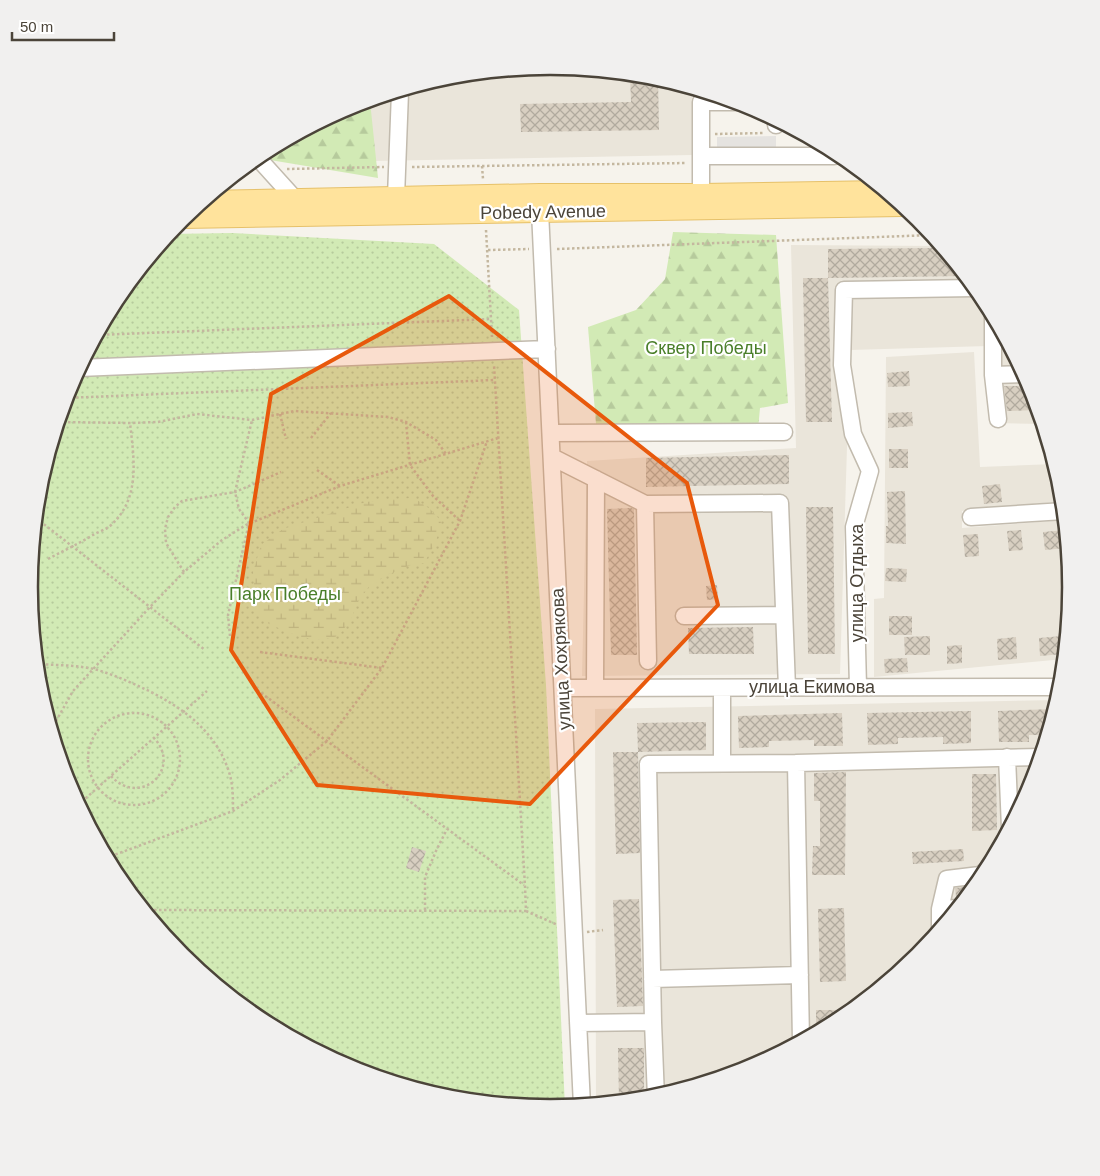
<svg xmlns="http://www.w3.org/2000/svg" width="1100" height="1176" font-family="Helvetica,sans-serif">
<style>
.residential{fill:#eae5da}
.green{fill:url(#green-dots)}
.forest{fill:url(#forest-firs)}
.wetland{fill:url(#wetland-marsh)}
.parking{fill:#e5e3e0}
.building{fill:url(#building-cross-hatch)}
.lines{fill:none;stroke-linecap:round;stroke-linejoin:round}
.minor-casing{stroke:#c2bbae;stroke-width:19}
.major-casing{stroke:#e6c16a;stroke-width:22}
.path{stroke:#c4b79f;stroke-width:2.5;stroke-dasharray:2.5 2.5;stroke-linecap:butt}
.minor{stroke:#fff;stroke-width:16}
.major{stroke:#ffe39c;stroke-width:20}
.marked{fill:#e8590c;fill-opacity:0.2;stroke:#e8590c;stroke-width:4;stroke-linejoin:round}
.labels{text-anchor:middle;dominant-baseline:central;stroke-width:4.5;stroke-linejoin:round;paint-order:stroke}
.street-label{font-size:18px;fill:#4b4439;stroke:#fff}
.park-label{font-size:18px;fill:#4a7f2a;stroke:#fff}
.rim{fill:none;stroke:#4b4439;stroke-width:2.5}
</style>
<defs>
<pattern id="green-dots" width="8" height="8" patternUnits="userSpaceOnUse" patternTransform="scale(1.25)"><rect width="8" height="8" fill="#d2eab5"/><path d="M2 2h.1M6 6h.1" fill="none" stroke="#b6ca9c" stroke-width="1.8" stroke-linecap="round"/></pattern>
<pattern id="forest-firs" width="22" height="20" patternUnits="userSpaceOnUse" patternTransform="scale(1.25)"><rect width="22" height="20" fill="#d2eab5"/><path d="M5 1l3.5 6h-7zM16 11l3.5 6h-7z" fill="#b6ca9c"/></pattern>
<pattern id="wetland-marsh" width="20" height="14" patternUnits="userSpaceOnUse" patternTransform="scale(1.25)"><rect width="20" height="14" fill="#d2eab5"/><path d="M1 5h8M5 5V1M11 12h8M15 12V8" fill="none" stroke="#b6ca9c"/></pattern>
<pattern id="building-cross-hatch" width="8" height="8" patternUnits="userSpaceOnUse" patternTransform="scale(1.25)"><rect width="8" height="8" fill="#d8cfc1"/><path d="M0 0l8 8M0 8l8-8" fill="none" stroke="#b1aa9e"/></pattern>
</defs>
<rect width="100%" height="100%" fill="#f6f3ec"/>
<!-- residential -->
<path class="residential" d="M 550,67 L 652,77 L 692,89 L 692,155 L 317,162 L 351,106 L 449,77 Z
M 791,245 L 940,246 L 984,299 L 1032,389 L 1042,424 L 993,423 L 988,346 L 850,350 L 840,674 L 582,676 L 587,461 L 796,448 Z
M 974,352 L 980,467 L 1054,464 L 1061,487 L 1063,501 L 962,511 L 962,528 L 1065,520 L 1071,588 L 1064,659 L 874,677 L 874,599 L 884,598 L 886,357 Z
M 1058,700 L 1031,788 L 983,878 L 918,957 L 839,1022 L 749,1070 L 651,1099 L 596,1105 L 595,709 Z"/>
<!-- green -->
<path class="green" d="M 232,233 L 434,244 L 519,310 L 546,685 L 565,1108 L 550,1109 L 448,1099 L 350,1069 L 260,1021 L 181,956 L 116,877 L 68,787 L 39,689 L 29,588 L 39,486 L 69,388 L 117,298 L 169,234 Z"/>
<!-- forest -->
<path class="forest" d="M 370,101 L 378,178 L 270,160 L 269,150 L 351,106 Z
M 673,232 L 776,235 L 788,403 L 760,408 L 758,429 L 596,424 L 588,327 L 636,310 L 665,279 Z"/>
<!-- wetland -->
<path class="wetland" d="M 414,498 L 430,509 L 441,521 C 439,537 432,550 424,563 L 411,565 L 387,575 L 368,588 L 358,602 L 350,621 L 338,636 L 322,640 L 300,637 L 269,624 L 256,610 L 253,572 L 261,545 L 283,529 L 366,502 L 392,499 Z"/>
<!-- parking -->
<path class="parking" d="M 776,136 L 776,150 L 717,151 L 717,137 Z"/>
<!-- building -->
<path class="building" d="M 630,75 L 652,77 L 658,79 L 659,130 L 521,132 L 520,104 L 631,102 Z
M 942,248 L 965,276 L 828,278 L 828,249 Z
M 803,278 L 828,278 L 832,422 L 806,422 Z
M 909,371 L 910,386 L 888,387 L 887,373 Z
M 1004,386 L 1030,386 L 1038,410 L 1007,411 Z
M 912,412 L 913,426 L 888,428 L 888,413 Z
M 889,449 L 908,449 L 908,468 L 889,468 Z
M 789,455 L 789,484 L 646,487 L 646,458 Z
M 1000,484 L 1002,502 L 984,504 L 982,486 Z
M 905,491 L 906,544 L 886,543 L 886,526 L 888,526 L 887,492 Z
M 806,507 L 833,507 L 835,654 L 808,654 Z
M 631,508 L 634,509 L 637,655 L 611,655 L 607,509 Z
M 1021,530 L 1023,550 L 1009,551 L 1007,531 Z
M 1066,530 L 1067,548 L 1045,550 L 1043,532 Z
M 978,534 L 979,556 L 965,557 L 963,535 Z
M 886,568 L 907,569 L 906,582 L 885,581 Z
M 717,585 L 718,599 L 707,600 L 706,586 Z
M 889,616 L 912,616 L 912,635 L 889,635 Z
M 753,627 L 754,654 L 689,654 L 688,628 Z
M 930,636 L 930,655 L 905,655 L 904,637 Z
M 1062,636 L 1063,654 L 1040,656 L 1039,638 Z
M 1016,637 L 1017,659 L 998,660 L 997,639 Z
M 962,645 L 962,663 L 947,664 L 947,646 Z
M 907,658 L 908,672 L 885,673 L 884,659 Z
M 1055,709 L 1048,735 L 1029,735 L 1029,742 L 999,742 L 998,711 Z
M 971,711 L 971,743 L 943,744 L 943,737 L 898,738 L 898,744 L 868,745 L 867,713 Z
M 842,713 L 843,746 L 814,746 L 814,740 L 769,741 L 769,747 L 739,748 L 738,716 Z
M 706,722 L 706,750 L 638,752 L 637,723 Z
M 613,752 L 638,752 L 640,853 L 616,854 Z
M 846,772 L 845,875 L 812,875 L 813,846 L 820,846 L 820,801 L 814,801 L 814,773 Z
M 972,774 L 996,774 L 997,830 L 972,831 Z
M 412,847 L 426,851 L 419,872 L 406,868 Z
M 963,849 L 964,861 L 913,864 L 912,852 Z
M 971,886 L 972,892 L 970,894 L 956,896 L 955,888 Z
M 639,899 L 643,1006 L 617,1007 L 613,900 Z
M 844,908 L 846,981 L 820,982 L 818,909 Z
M 816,1010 L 853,1010 L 839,1022 L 816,1034 Z
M 618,1048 L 644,1048 L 644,1100 L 619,1102 Z"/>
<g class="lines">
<defs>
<path id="minor" d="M 776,125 L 776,121
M 701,156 L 834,156
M 257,157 L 295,199
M 701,194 L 701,102 L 736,102
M 396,197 L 400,92
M 540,211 L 582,1106
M 993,317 L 993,375 L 998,419
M 79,368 L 547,349
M 993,375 L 1024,374
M 551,433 L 784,432
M 552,457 L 645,504
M 971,517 L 1064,511
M 684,616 L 784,615
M 648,661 L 645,504 L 780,503 L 787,688
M 858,687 L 854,527 L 870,471 L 853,434 L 842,365 L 844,290 L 975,288
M 563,688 L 1061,687
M 595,688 L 596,479
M 722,688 L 722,763
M 1007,757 L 1010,828
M 796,763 L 1041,757
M 940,909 L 959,908
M 940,931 L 940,909 L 947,879 L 980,875 L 988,869
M 652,979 L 800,975
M 578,1023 L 653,1022
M 656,1098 L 653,1022 L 648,764 L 796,763 L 801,1042"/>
<path id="major" d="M 204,201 L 540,194 L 701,194 L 883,191
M 183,218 L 902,206"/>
</defs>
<!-- minor casing -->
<use href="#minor" class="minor-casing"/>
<!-- major casing -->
<use href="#major" class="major-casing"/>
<!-- path -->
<path class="path" d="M 715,134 L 764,133
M 482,166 L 483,179
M 412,167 L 686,163
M 287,169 L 384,167
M 486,230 L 492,337
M 557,249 L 932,235
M 488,250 L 529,249
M 97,335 L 491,319
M 66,398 L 494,380
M 280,414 L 286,439
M 58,422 L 130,423 L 158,422 L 197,414 L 252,420 L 294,411 L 388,417 L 406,422 L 436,440 L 446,454
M 406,422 L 410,465 L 433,496 L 460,521
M 311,438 L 331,413
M 317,470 L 340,486
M 36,518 L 205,650
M 48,559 C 63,551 78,544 93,535 C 98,532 105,530 110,526 C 141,499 134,459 130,423
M 184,572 L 166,543 L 165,529 L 168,517 L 175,507 L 182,501 L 235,492 L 281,472
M 230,636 L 228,615 L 249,523 L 239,509 L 235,492 L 252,420
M 260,652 L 382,668
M 36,664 C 55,665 75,665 94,669 C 112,674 130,682 147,690 C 183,708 214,730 228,769 C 233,782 233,797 233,811
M 257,690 L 524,885
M88 759a46 46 0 1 1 92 0a46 46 0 1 1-92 0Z
M 51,730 L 73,691 L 150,607 L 184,572 L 222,540 L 246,525 L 340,486 L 498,438
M 111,776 C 140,808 183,769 154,738
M 78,805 L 207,691
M 106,858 L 233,811 L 280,780 L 327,741 L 382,668 L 460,521 L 487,441
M 144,910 L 526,911 L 525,886 L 494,365
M 425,910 L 425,877 L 436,851 L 447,829
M 526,911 L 558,925
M 587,932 L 603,930"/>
<!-- minor -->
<use href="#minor" class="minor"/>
<!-- major -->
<use href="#major" class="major"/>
</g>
<!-- marked area -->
<path class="marked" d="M 449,296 L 687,483 L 718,605 L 530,804 L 317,785 L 231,650 L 271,394 Z"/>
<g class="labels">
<!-- street labels -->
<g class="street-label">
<text transform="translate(543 212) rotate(-1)">Pobedy Avenue</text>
<text transform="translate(857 583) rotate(-90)">улица Отдыха</text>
<text transform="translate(561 659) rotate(-93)">улица Хохрякова</text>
<text x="812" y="687">улица Екимова</text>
</g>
<!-- park labels -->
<g class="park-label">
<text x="706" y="348">Сквер Победы</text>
<text x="285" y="594">Парк Победы</text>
</g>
</g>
<!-- crop -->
<path d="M0 0H1100V1176H0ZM38 587a512 512 0 1 1 1024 0a512 512 0 1 1-1024 0Z" fill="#f1f0ef" fill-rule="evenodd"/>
<path class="rim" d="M38 587a512 512 0 1 1 1024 0a512 512 0 1 1-1024 0Z"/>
<!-- scale -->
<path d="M12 32v8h102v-8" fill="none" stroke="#4b4439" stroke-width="2.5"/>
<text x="20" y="32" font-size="15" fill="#4b4439" stroke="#ffffff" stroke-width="4" paint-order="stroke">50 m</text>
</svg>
